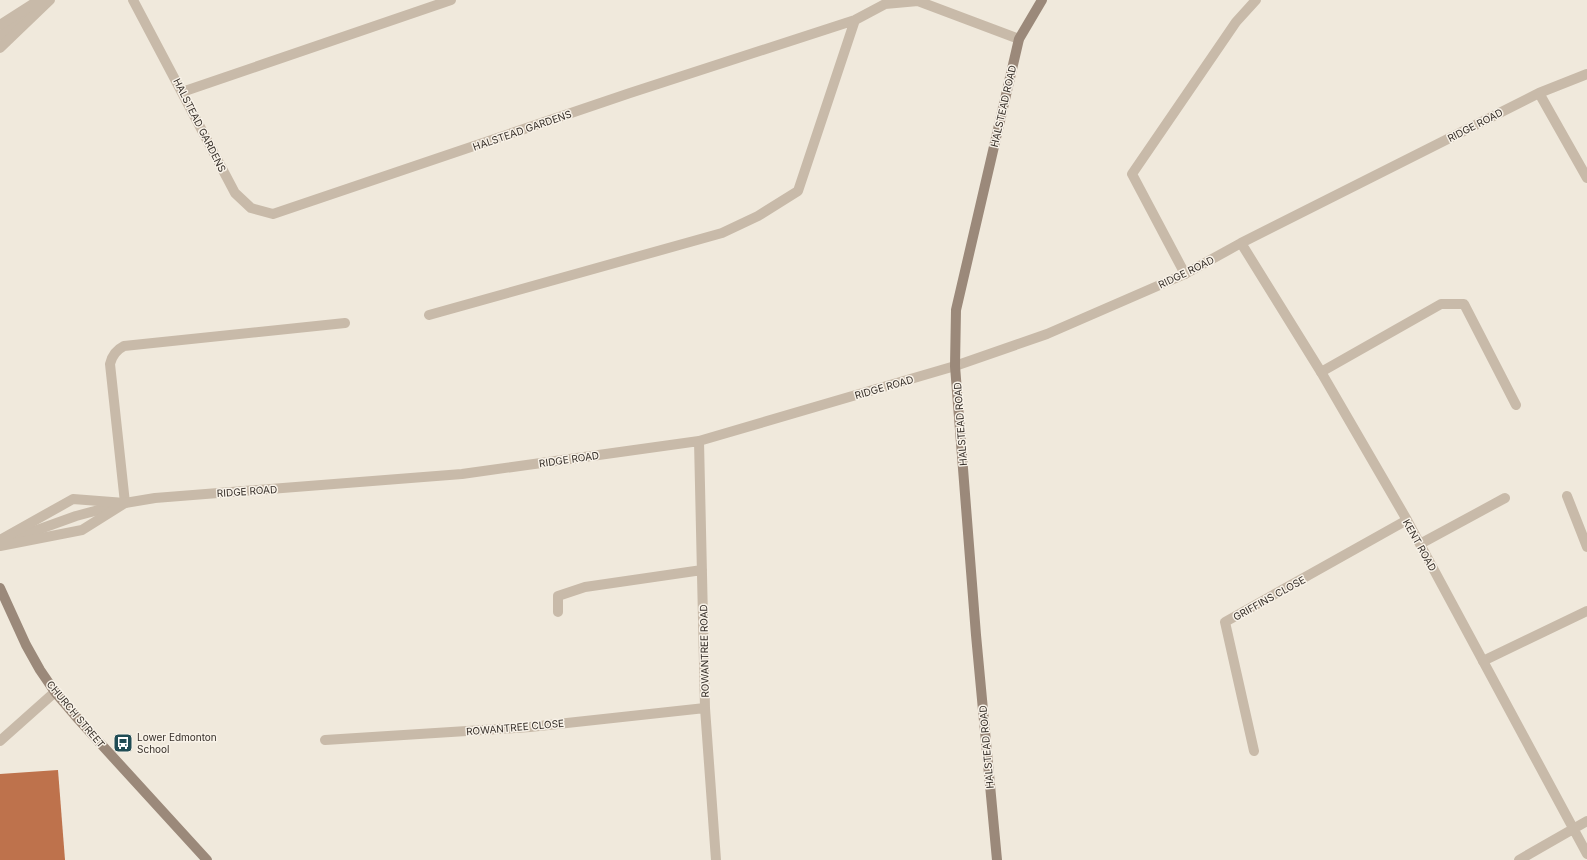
<svg xmlns="http://www.w3.org/2000/svg" width="1587" height="860" font-family="Inter,sans-serif">
<style>
.building{fill:#be724c}
.lines{fill:none;stroke-linecap:round;stroke-linejoin:round}
.lane{stroke:#c8baa9;stroke-width:10}
.street{stroke:#c8baa9;stroke-width:10}
.secondary{stroke:#9b897a;stroke-width:10}
.labels{text-anchor:middle;dominant-baseline:central;stroke-width:3;stroke-linejoin:round;paint-order:stroke}
.street-label{font-size:10px;fill:#352e28;stroke:#f8f2e8}
.poi-label{font-size:10px;fill:#352e28;stroke:#f8f2e8;text-anchor:start}
</style>
<rect width="100%" height="100%" fill="#f0e9dc"/>
<!-- building -->
<path class="building" d="M 58,770 L 65,860 L 0,860 L 0,774 Z"/>
<g class="lines">
<!-- lane -->
<path class="lane" d="M 0,36 L 41,4
M 1185,274 L 1132,174 L 1236,22 L 1256,0
M 1321,372 L 1441,304 L 1464,304 L 1516,405
M 1567,496 L 1587,547
M 1,543 L 76,516 L 125,503 L 110,364 C 112,355 116,350 124,346 L 345,323
M 1483,661 L 1587,611"/>
<!-- street -->
<path class="street" d="M 133,0 L 235,193 L 251,208 L 273,214 L 630,93 L 855,20 L 885,4 L 918,1 L 1019,39
M 0,25 L 39,0
M 0,48 L 50,0
M 182,92 L 451,0
M 1539,93 L 1587,178
M 1241,243 L 1321,372 L 1407,520 L 1587,854
M 429,315 L 722,233 L 758,216 L 798,191 L 855,20
M 699,441 L 705,708 L 716,860
M 0,540 L 73,499 L 125,503 L 155,498 L 462,474 L 699,441 L 955,366 L 1047,334 L 1185,274 L 1241,243 L 1539,93 L 1587,74
M 1420,544 L 1505,498
M 0,546 L 82,530 L 125,503
M 558,612 L 558,596 L 585,587 L 702,570
M 325,740 L 530,727 L 705,708
M 0,741 L 55,692
M 1254,751 L 1225,622 L 1407,520
M 1519,860 L 1587,821"/>
<!-- secondary -->
<path class="secondary" d="M 0,588 L 26,645 L 40,670 L 55,692 L 79,720 L 207,860
M 997,860 L 976,635 L 955,366 L 956,310 L 1019,39 L 1042,0"/>
</g>
<!-- icons -->
<defs>
<symbol id="bus-square" viewBox="-11 -11 22 22"><rect x="-9" y="-9" width="18" height="18" rx="4" fill="#204c54" stroke="#f8f2e8"/><path d="M-5-6H5V4H4V6H2V4H-2V6H-4V4H-5ZM-3.5-4V0h7V-4ZM-3.5 1.2v1.5H-2V1.2ZM2 1.2v1.5H3.5V1.2Z" fill="#fff"/></symbol>
</defs>
<g fill-rule="evenodd">
<use href="#bus-square" x="112" y="732" width="22" height="22"/>
</g>
<g class="labels">
<!-- street labels -->
<g class="street-label">
<text transform="translate(1003 106) rotate(-77)">HALSTEAD ROAD</text>
<text transform="translate(200 125) rotate(63)">HALSTEAD GARDENS</text>
<text transform="translate(1475 125) rotate(-27)">RIDGE ROAD</text>
<text transform="translate(522 130) rotate(-19)">HALSTEAD GARDENS</text>
<text transform="translate(1186 272) rotate(-26)">RIDGE ROAD</text>
<text transform="translate(884 387) rotate(-16)">RIDGE ROAD</text>
<text transform="translate(960 424) rotate(-94)">HALSTEAD ROAD</text>
<text transform="translate(569 459) rotate(-8)">RIDGE ROAD</text>
<text transform="translate(247 491) rotate(-4)">RIDGE ROAD</text>
<text transform="translate(1420 545) rotate(61)">KENT ROAD</text>
<text transform="translate(1269 598) rotate(-29)">GRIFFINS CLOSE</text>
<text transform="translate(704 651) rotate(-91)">ROWANTREE ROAD</text>
<text transform="translate(76 714) rotate(50)">CHURCH STREET</text>
<text transform="translate(515 727) rotate(-5)">ROWANTREE CLOSE</text>
<text transform="translate(986 747) rotate(-95)">HALSTEAD ROAD</text>
</g>
<!-- poi labels -->
<g class="poi-label">
<text x="137" y="737">Lower Edmonton<tspan x="137" dy="12">School</tspan></text>
</g>
</g>
</svg>
